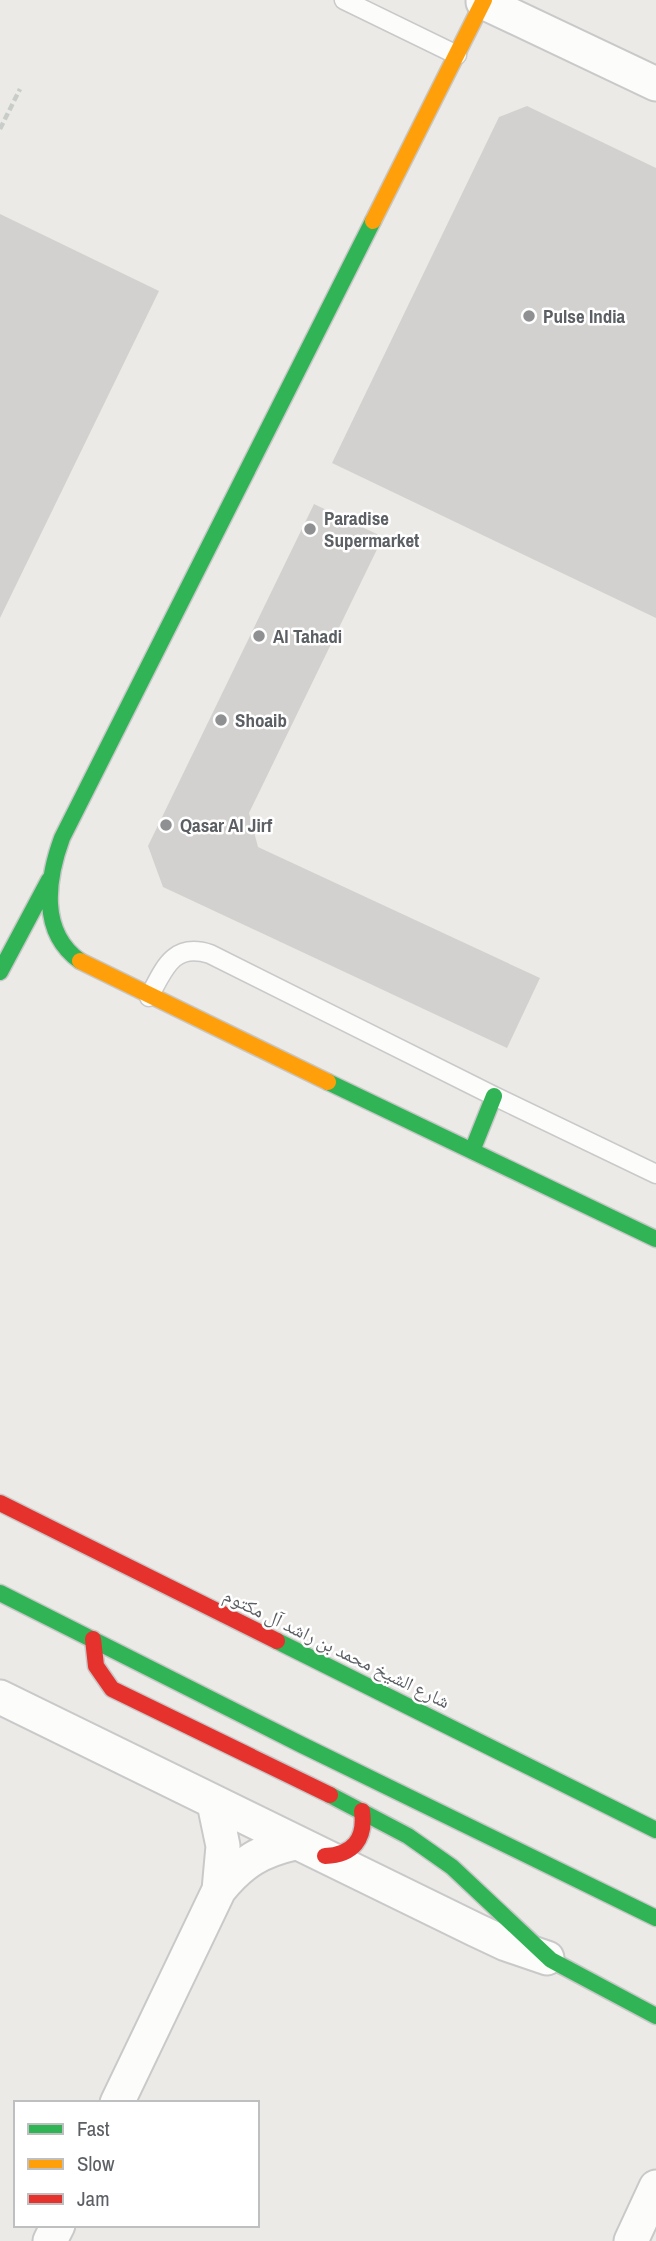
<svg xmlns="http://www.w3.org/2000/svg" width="656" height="2241" font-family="'Archivo Narrow','Noto Naskh Arabic',sans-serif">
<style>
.building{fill:#d3d1cf}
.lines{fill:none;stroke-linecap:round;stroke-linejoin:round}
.lane-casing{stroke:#c8c9c8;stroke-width:21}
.street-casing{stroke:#c8c9c8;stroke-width:37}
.fast-casing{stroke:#c7c7c7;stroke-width:19}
.slow-casing{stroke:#c7c7c7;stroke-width:19}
.jam-casing{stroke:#c7c7c7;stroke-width:19}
.path{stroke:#c8cdca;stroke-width:4.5;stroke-dasharray:7 3.5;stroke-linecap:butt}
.lane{stroke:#fcfcfb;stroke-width:18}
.street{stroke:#fcfcfb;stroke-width:33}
.fast{stroke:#30b455;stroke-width:16}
.slow{stroke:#ff9f0a;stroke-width:16}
.jam{stroke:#e5322d;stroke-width:16}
.poi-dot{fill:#8e9092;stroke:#fff;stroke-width:2.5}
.labels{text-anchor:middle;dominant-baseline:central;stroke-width:5;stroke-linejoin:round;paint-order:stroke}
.poi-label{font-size:19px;font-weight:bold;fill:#5c6064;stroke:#fff;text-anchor:start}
.street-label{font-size:19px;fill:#5c6064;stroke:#fff}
</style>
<rect width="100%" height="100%" fill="#eceae6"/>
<!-- building -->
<path class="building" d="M 527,106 L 656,168 L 656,618 L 332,463 L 499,117 Z
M 0,214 L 159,291 L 0,618 Z
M 314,504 L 383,537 L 249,813 L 258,847 L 540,978 L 507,1048 L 163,887 L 148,846 Z"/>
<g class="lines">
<defs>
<path id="lane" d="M 344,0 L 457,55
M 149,997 C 164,969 173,942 210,954 L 494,1096 L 656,1174"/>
<path id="street" d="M 483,2 L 656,84
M 0,1697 L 476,1930 L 506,1944 L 547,1958
M 214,1803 L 223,1846 L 219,1890
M 117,2103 L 219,1890 C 242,1862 260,1851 295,1843
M 50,2241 L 58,2225
M 631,2241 L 656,2187"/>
<path id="fast" d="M 80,961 C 39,932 47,879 62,838 L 373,221
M 0,972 L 49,880
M 328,1082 L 656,1239
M 472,1151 L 494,1096
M 0,1593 L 302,1745 L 656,1918
M 277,1641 L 656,1830
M 330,1795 L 408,1836 L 452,1867 L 551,1960
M 551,1960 L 656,2016"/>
<path id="slow" d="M 373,221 L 484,0
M 80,961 L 328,1082"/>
<path id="jam" d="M 0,1503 L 277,1641
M 93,1639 L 96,1666 L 112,1689 L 330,1795
M 325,1856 C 353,1855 366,1839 362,1811"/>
</defs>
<!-- lane casing -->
<use href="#lane" class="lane-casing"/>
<!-- street casing -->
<use href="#street" class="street-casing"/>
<!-- fast casing -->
<use href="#fast" class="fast-casing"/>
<!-- slow casing -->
<use href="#slow" class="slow-casing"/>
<!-- jam casing -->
<use href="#jam" class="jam-casing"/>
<!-- path -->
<path class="path" d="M 0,129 L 20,89"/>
<!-- lane -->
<use href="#lane" class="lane"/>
<!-- street -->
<use href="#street" class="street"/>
<!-- fast -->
<use href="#fast" class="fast"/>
<!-- slow -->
<use href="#slow" class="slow"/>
<!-- jam -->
<use href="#jam" class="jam"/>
</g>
<!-- markers -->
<g class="poi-dot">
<circle cx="529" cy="316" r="7"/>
<circle cx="310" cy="529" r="7"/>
<circle cx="259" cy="636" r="7"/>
<circle cx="221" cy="720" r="7"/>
<circle cx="166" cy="825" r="7"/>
</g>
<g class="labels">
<!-- poi labels -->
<g class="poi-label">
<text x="543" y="316">Pulse India</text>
<text x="324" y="518">Paradise<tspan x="324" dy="22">Supermarket</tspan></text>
<text x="273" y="636">Al Tahadi</text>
<text x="235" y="720">Shoaib</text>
<text x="180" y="825">Qasar Al Jirf</text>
</g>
<!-- street labels -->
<g class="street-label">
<text transform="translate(337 1648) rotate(26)">شارع الشيخ محمد بن راشد آل مكتوم</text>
</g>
</g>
<!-- legend -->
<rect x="14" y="2101" width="245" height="126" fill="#ffffff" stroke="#bebfc1" stroke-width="2"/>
<rect x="28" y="2124" width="35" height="10" fill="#30b455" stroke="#bebfc1" stroke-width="2"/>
<text x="77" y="2136" font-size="21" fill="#5c6064">Fast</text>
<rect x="28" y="2159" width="35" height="10" fill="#ff9f0a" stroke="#bebfc1" stroke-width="2"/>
<text x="77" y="2171" font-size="21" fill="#5c6064">Slow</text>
<rect x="28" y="2194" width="35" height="10" fill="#e5322d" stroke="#bebfc1" stroke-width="2"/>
<text x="77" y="2206" font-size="21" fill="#5c6064">Jam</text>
</svg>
